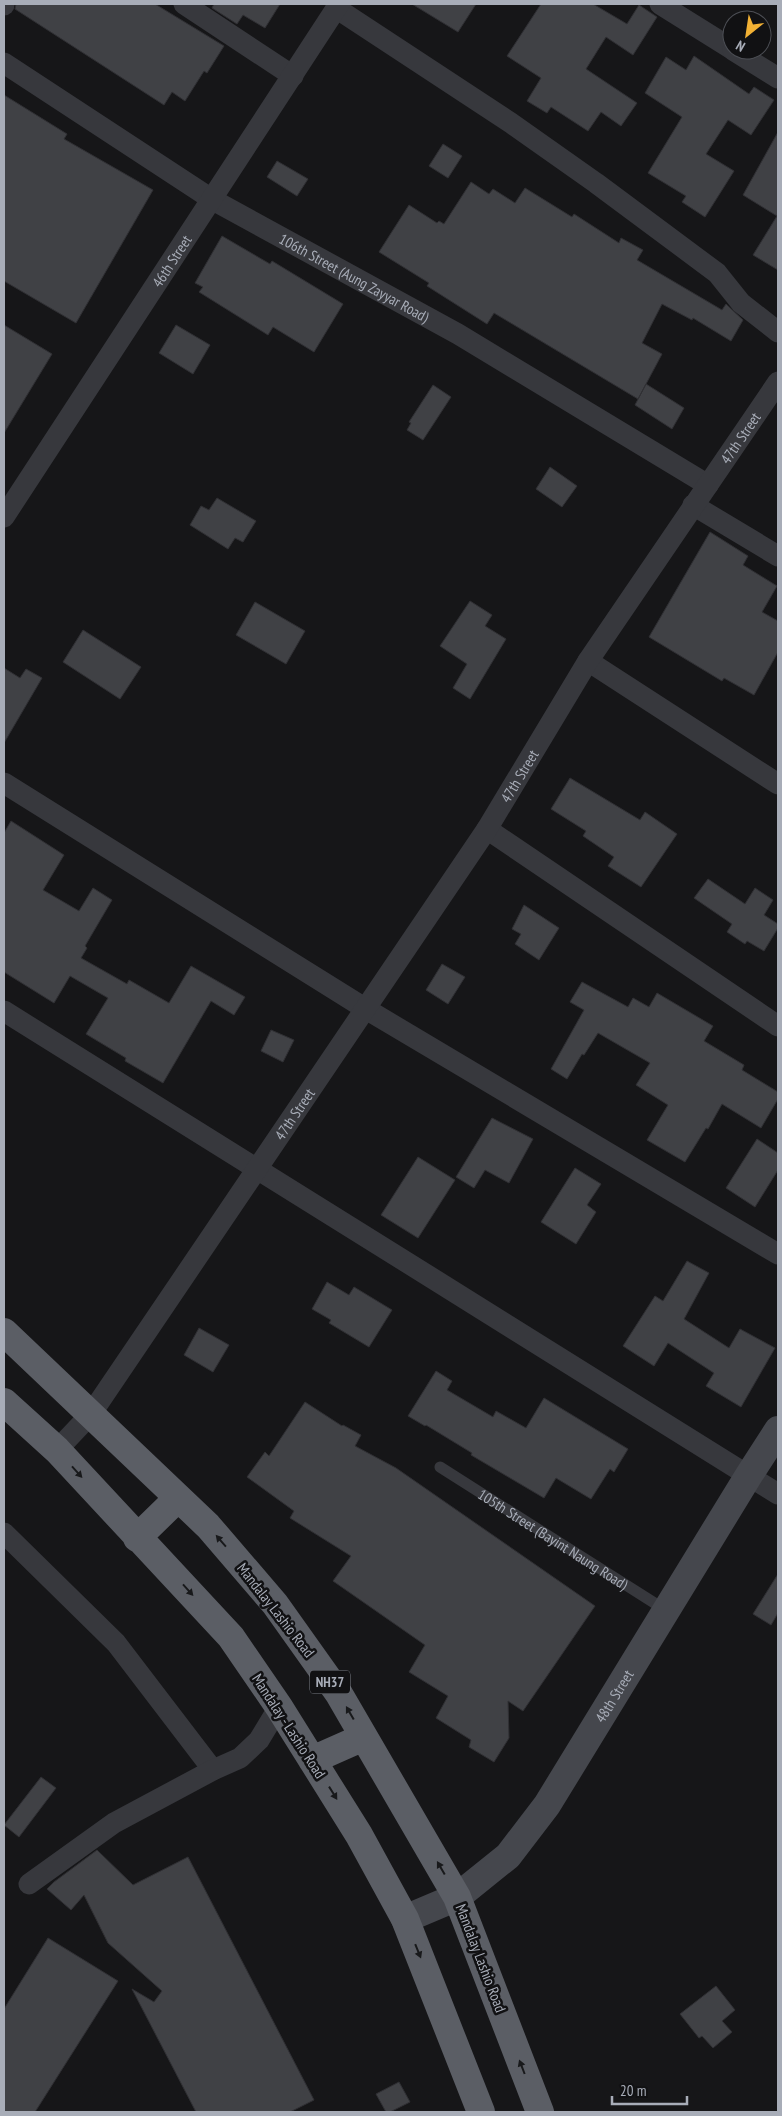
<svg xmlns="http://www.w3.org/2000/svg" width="782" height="2116" font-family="'PT Sans Narrow',sans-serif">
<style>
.building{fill:#404145;stroke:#303034}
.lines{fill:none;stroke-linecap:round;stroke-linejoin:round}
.service{stroke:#37383d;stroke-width:11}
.minor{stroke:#37383d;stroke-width:21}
.secondary{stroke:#45474d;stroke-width:28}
.trunk{stroke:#5b5e65;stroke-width:28}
.oneway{fill:#18191b}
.labels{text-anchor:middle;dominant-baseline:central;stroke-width:5;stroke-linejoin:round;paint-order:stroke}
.shield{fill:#111113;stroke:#7b7e86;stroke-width:1}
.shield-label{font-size:14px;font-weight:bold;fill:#a8adb8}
.street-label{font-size:15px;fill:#a8adb8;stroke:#111113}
</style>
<rect width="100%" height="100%" fill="#161618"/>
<!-- building -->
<path class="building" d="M 16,4 L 155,4 L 224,46 L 207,73 L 204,71 L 185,101 L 172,92 L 164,105 L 15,9 Z
M 214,4 L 280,4 L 265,28 L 243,15 L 237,24 L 212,8 Z
M 412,4 L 476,4 L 458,32 Z
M 541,4 L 593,4 L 627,24 L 639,5 L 657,17 L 633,55 L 606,37 L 586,69 L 637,103 L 621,126 L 601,112 L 588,131 L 551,107 L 547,113 L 527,101 L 541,78 L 507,56 Z
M 694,56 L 749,94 L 754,87 L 774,100 L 751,135 L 728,120 L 706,154 L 734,171 L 705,217 L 682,202 L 686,196 L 648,173 L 682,117 L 645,93 L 666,57 L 686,70 Z
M 4,95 L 67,134 L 64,139 L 153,190 L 76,323 L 4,281 Z
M 778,132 L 778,270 L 753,255 L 777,216 L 743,195 Z
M 443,144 L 462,156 L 448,178 L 429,166 Z
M 277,161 L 308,179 L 297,196 L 267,177 Z
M 471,182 L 489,194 L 493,189 L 515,203 L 525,188 L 572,217 L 574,214 L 619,243 L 621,238 L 643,250 L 637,260 L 722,310 L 726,304 L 743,320 L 731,341 L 693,318 L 692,320 L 662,304 L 642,343 L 662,354 L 638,399 L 494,313 L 487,324 L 427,286 L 429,283 L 379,252 L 409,205 L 437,223 L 439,221 L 444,224 Z
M 222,236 L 270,264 L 272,261 L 343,304 L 314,352 L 273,327 L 268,335 L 199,292 L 203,287 L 195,283 Z
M 4,325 L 52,354 L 4,433 Z
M 176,325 L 210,345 L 193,374 L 159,353 Z
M 646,384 L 684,408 L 672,429 L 635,405 Z
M 433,385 L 451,397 L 423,440 L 407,430 L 411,423 L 409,422 Z
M 550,467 L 577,486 L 562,507 L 536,489 Z
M 217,498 L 256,521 L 243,542 L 235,538 L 228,549 L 190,525 L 201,506 L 209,510 Z
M 710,532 L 748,556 L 743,565 L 777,586 L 762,612 L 778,621 L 778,652 L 754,695 L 724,678 L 722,681 L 649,637 Z
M 470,601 L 492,615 L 485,626 L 506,639 L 470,699 L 453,688 L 467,664 L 440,646 Z
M 255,602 L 305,631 L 286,664 L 236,635 Z
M 83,630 L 141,667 L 120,699 L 63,662 Z
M 4,668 L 20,678 L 26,669 L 42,678 L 4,743 Z
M 570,778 L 640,820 L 645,812 L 677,834 L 641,887 L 608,866 L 614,857 L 583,836 L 586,831 L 551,809 Z
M 11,821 L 64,855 L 43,890 L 79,911 L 93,888 L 112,900 L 85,946 L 87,948 L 81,958 L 127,984 L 129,980 L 169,1003 L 191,966 L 245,997 L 234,1015 L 211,1001 L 163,1083 L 125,1061 L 126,1058 L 86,1034 L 108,998 L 70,976 L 54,1003 L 4,972 L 4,833 Z
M 708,879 L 745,904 L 755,888 L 773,900 L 764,915 L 778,924 L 778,928 L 764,951 L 747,941 L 745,944 L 727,932 L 732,924 L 694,898 Z
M 524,905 L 559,928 L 539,960 L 515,944 L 521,934 L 512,929 Z
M 442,964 L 465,977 L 448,1004 L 426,990 Z
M 582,982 L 628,1007 L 633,998 L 649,1007 L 657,993 L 713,1026 L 704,1041 L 744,1065 L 742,1070 L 778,1092 L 778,1099 L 761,1128 L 722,1104 L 708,1129 L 706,1128 L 685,1162 L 647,1140 L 668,1105 L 636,1085 L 650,1063 L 598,1033 L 584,1055 L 582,1054 L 567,1079 L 551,1069 L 584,1010 L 570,1002 Z
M 271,1030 L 294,1040 L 283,1062 L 261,1051 Z
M 492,1118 L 533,1139 L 509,1183 L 485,1170 L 474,1188 L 456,1177 Z
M 757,1139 L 778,1153 L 778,1170 L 755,1207 L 726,1188 Z
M 418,1157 L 455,1180 L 418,1238 L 381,1215 Z
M 575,1168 L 601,1184 L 587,1205 L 596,1212 L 576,1244 L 541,1222 Z
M 687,1261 L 709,1273 L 684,1319 L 729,1348 L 740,1329 L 775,1348 L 741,1407 L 706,1386 L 714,1373 L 668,1343 L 654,1366 L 623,1346 L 655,1296 L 663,1301 Z
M 327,1282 L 349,1295 L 354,1287 L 392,1310 L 369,1347 L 329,1323 L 331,1320 L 312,1309 Z
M 199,1328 L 229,1345 L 213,1372 L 184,1355 Z
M 436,1371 L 452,1381 L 447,1390 L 493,1417 L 496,1411 L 526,1428 L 544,1398 L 628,1449 L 614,1472 L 610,1469 L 591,1499 L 556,1478 L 544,1498 L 471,1455 L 472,1453 L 426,1425 L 425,1426 L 408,1416 Z
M 305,1402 L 342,1426 L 343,1425 L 361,1435 L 355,1446 L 396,1468 L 595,1606 L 523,1711 L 508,1701 L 509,1738 L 494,1762 L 469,1747 L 471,1740 L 436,1718 L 448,1696 L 409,1672 L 425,1645 L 333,1581 L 351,1556 L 290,1518 L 294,1511 L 247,1477 L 265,1452 L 269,1456 Z
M 778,1574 L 778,1613 L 771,1625 L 753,1614 Z
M 41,1777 L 56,1788 L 19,1837 L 4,1825 Z
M 97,1850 L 133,1885 L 188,1857 L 314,2100 L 290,2112 L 196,2112 L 132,1989 L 154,2002 L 162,1991 L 108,1943 L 84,1895 L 71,1910 L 47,1889 L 54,1882 Z
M 48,1938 L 118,1981 L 35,2112 L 4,2112 L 4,2009 Z
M 716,1986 L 735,2010 L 722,2021 L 732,2032 L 713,2048 L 702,2036 L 699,2038 L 680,2014 Z
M 399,2082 L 410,2102 L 390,2112 L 386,2112 L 376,2094 Z"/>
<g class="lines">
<!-- service -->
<path class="service" id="s1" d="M 440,1467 L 667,1611"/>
<!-- minor -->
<g class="minor">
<path d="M 184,4 L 293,76"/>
<path d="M 660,4 L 732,49"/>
<path d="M 4,5 L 4,4"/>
<path d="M 336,8 L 511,123 L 596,183 L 717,273 L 741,303 L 778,332"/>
<path d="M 733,50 L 778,78"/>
<path id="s2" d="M 4,63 L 213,200 L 458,334 L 708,485"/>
<path d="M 693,505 L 778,556"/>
<path id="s3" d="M 4,517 L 339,4"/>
<path d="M 588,661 L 778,784"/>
<path d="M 4,783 L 366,1009 L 778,1254"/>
<path d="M 487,829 L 778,1026"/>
<path d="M 4,1011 L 778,1494"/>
<path id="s4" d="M 57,1450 L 91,1414 L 487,829 L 588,661 L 778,382"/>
<path d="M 4,1533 L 116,1643 L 213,1770"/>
<path d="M 29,1884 L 114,1823 L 213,1770 L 240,1758 L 259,1740 L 279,1707"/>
</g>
<!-- secondary -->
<path class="secondary" id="s5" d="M 405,1919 L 457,1897 L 508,1856 L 547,1805 L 749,1475 L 778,1430"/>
<!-- trunk -->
<path class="trunk" d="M 4,1332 L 208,1526 L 275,1604 L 339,1694 L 457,1897 L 540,2112
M 4,1402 L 57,1450 L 231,1637 L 279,1707 L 359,1835 L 405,1919 L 481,2112
M 137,1538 L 178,1498
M 312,1760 L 364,1737"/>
</g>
<!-- one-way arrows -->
<defs><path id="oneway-solid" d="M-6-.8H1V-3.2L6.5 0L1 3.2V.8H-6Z" transform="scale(1.25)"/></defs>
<g class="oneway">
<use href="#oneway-solid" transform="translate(77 1472) rotate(48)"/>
<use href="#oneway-solid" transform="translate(221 1541) rotate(-131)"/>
<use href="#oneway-solid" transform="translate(188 1590) rotate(48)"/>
<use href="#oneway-solid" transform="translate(350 1713) rotate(-120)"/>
<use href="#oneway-solid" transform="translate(333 1793) rotate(58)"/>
<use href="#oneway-solid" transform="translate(441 1868) rotate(-120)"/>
<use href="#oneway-solid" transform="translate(418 1951) rotate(68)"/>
<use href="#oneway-solid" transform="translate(522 2067) rotate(-111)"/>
</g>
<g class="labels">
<!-- shield labels -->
<rect class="shield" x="310" y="1670.5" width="40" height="23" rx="4"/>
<g class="shield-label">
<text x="330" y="1682">NH37</text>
</g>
<!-- street labels -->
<g class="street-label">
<text stroke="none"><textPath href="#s3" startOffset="306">46th Street</textPath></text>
<text stroke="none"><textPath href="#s2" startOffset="411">106th Street (Aung Zayyar Road)</textPath></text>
<text stroke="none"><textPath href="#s4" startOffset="1222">47th Street</textPath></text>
<text stroke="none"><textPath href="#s4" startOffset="818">47th Street</textPath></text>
<text stroke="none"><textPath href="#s4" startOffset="412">47th Street</textPath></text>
<text stroke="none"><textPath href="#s1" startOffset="134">105th Street (Bayint Naung Road)</textPath></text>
<text transform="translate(276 1610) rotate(52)">Mandalay Lashio Road</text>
<text stroke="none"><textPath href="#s5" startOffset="314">48th Street</textPath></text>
<text transform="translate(289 1726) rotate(57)">Mandalay - Lashio Road</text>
<text transform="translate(481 1958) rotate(69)">Mandalay Lashio Road</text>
</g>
</g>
<!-- border -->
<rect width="782" height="2116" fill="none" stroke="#a8adb8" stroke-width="10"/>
<!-- north arrow -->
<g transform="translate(747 35) rotate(210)"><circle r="24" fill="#111113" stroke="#4d4f55"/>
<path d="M0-4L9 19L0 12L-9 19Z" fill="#f2b134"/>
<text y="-8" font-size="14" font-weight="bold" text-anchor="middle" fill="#a8adb8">N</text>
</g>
<!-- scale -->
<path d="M612 2096v8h75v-8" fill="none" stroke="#a8adb8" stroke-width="2.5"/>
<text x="620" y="2096" font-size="15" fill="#a8adb8" stroke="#111113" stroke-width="4" paint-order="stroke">20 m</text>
</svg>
